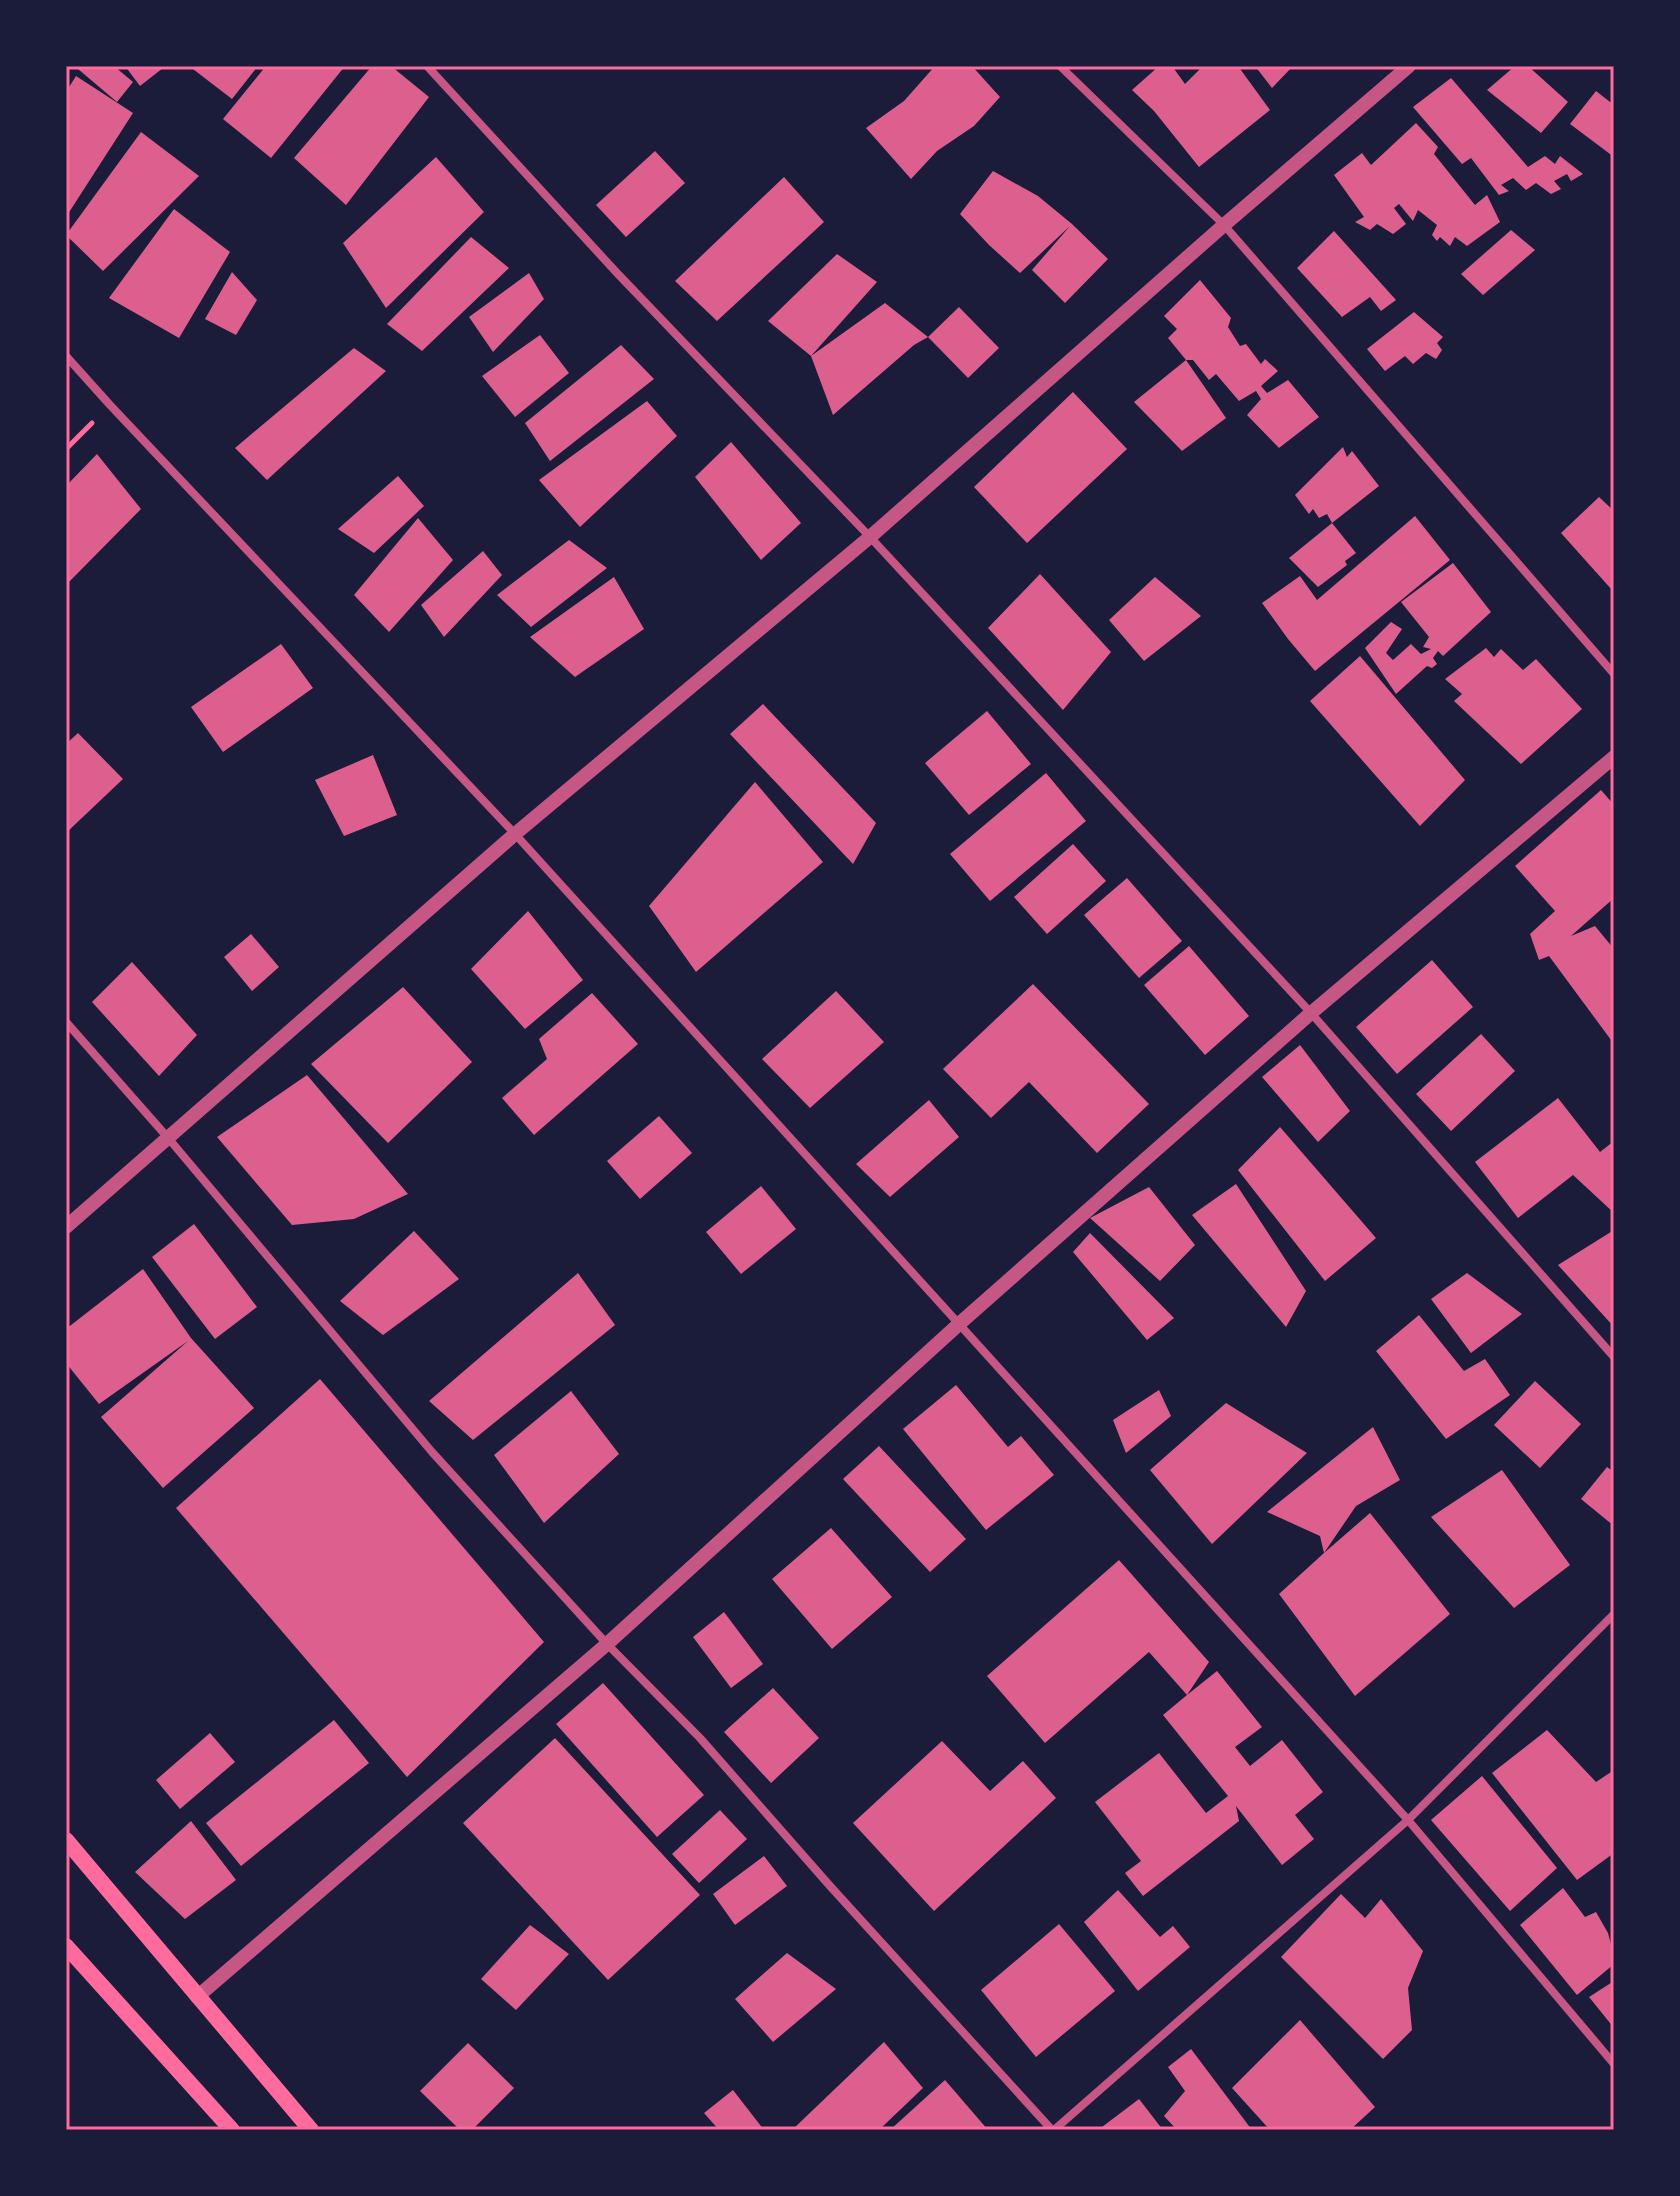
<svg xmlns="http://www.w3.org/2000/svg" width="1680" height="2196" font-family="Lato,sans-serif">
<style>
.building{fill:#dd5f8e}
.lines{fill:none;stroke-linecap:round;stroke-linejoin:round}
.path{stroke:#ff6b9d;stroke-width:5}
.minor{stroke:#c65784;stroke-width:8}
.tertiary{stroke:#c65784;stroke-width:14}
.secondary{stroke:#ff6b9d;stroke-width:16}
.neatline{fill:none;stroke:#ff6b9d;stroke-width:3}
</style>
<rect width="100%" height="100%" fill="#1b1b3a"/>
<!-- building -->
<path class="building" d="M 80,66 L 114,66 L 133,82 L 117,102 L 78,69 Z
M 125,66 L 161,66 L 163,68 L 140,86 Z
M 189,66 L 258,66 L 232,99 Z
M 266,66 L 345,66 L 271,158 L 223,119 Z
M 372,66 L 391,66 L 429,97 L 346,205 L 294,158 Z
M 935,66 L 972,66 L 1000,97 L 974,126 L 937,151 L 911,179 L 866,128 L 904,101 Z
M 1159,66 L 1172,66 L 1185,84 L 1203,66 L 1238,66 L 1270,110 L 1199,167 L 1154,111 L 1132,90 Z
M 1255,66 L 1293,66 L 1272,88 Z
M 1515,66 L 1528,66 L 1568,102 L 1541,133 L 1487,90 Z
M 76,76 L 133,113 L 66,217 L 66,92 Z
M 1451,78 L 1528,167 L 1545,156 L 1555,164 L 1560,156 L 1583,174 L 1571,181 L 1567,174 L 1554,181 L 1561,189 L 1551,194 L 1536,183 L 1526,190 L 1513,178 L 1501,185 L 1509,191 L 1499,195 L 1471,158 L 1462,164 L 1413,107 Z
M 1596,91 L 1614,105 L 1614,157 L 1570,124 Z
M 1416,123 L 1438,147 L 1434,154 L 1475,205 L 1487,195 L 1500,222 L 1467,246 L 1455,237 L 1450,246 L 1440,237 L 1437,241 L 1432,235 L 1437,225 L 1418,210 L 1413,221 L 1399,204 L 1394,208 L 1406,224 L 1393,234 L 1377,224 L 1370,230 L 1355,222 L 1364,217 L 1334,175 L 1362,153 L 1371,165 Z
M 141,132 L 199,176 L 103,271 L 66,235 Z
M 655,151 L 685,183 L 626,237 L 596,205 Z
M 436,157 L 484,212 L 386,308 L 343,243 Z
M 993,171 L 1038,196 L 1072,224 L 1108,259 L 1065,303 L 1032,270 L 1070,226 L 1020,273 L 989,245 L 960,214 Z
M 784,177 L 824,222 L 717,321 L 675,281 Z
M 174,209 L 230,252 L 179,338 L 109,298 Z
M 1511,230 L 1535,250 L 1483,295 L 1461,274 Z
M 1334,231 L 1396,300 L 1381,311 L 1370,297 L 1342,317 L 1297,268 Z
M 471,237 L 509,268 L 422,351 L 387,324 Z
M 837,254 L 877,282 L 811,356 L 768,321 Z
M 232,272 L 257,300 L 236,335 L 205,319 Z
M 529,273 L 544,299 L 493,352 L 469,317 Z
M 1200,280 L 1231,318 L 1228,327 L 1240,346 L 1246,344 L 1261,364 L 1265,359 L 1278,371 L 1261,386 L 1267,393 L 1288,380 L 1319,417 L 1279,448 L 1247,415 L 1261,399 L 1256,391 L 1239,401 L 1216,374 L 1209,380 L 1193,360 L 1186,360 L 1168,338 L 1177,329 L 1164,316 Z
M 885,303 L 928,337 L 914,345 L 833,415 L 811,356 Z
M 959,307 L 999,348 L 968,378 L 928,337 Z
M 1414,312 L 1443,337 L 1437,343 L 1442,350 L 1436,359 L 1426,353 L 1413,364 L 1405,356 L 1385,371 L 1367,349 Z
M 540,335 L 569,373 L 515,417 L 482,376 Z
M 621,345 L 654,379 L 550,461 L 525,423 Z
M 354,348 L 386,371 L 267,480 L 235,448 Z
M 1186,360 L 1226,418 L 1182,451 L 1134,402 Z
M 1073,392 L 1127,449 L 1027,543 L 974,487 Z
M 647,401 L 677,436 L 580,527 L 539,480 Z
M 731,442 L 801,523 L 761,560 L 695,477 Z
M 1343,447 L 1347,457 L 1352,451 L 1379,486 L 1332,523 L 1327,514 L 1319,518 L 1313,509 L 1309,514 L 1295,495 Z
M 97,454 L 141,509 L 66,585 L 66,486 Z
M 398,476 L 424,506 L 374,553 L 338,529 Z
M 1599,497 L 1614,511 L 1614,588 L 1612,590 L 1561,533 Z
M 1415,516 L 1450,560 L 1315,671 L 1288,639 L 1262,603 L 1300,576 L 1317,600 Z
M 418,518 L 453,560 L 389,632 L 354,595 Z
M 1332,523 L 1356,553 L 1345,561 L 1347,565 L 1318,587 L 1289,558 Z
M 569,540 L 607,568 L 531,627 L 497,595 Z
M 483,551 L 502,575 L 444,637 L 421,605 Z
M 1453,563 L 1491,612 L 1443,656 L 1438,651 L 1433,658 L 1437,664 L 1432,668 L 1427,666 L 1396,694 L 1365,648 L 1391,622 L 1402,629 L 1386,653 L 1393,660 L 1411,644 L 1421,654 L 1431,649 L 1423,647 L 1429,637 L 1401,602 Z
M 1040,574 L 1111,652 L 1063,710 L 988,628 Z
M 614,577 L 644,629 L 575,677 L 530,637 Z
M 1155,577 L 1201,616 L 1144,661 L 1109,620 Z
M 281,644 L 313,688 L 223,752 L 191,707 Z
M 1486,648 L 1494,657 L 1501,649 L 1523,670 L 1536,659 L 1582,709 L 1521,764 L 1454,701 L 1462,694 L 1445,679 Z
M 1360,656 L 1465,780 L 1420,826 L 1310,701 Z
M 763,704 L 876,823 L 853,864 L 730,734 Z
M 987,711 L 1031,764 L 969,815 L 925,763 Z
M 78,733 L 123,779 L 66,833 L 66,744 Z
M 373,755 L 397,815 L 344,836 L 315,780 Z
M 1046,773 L 1086,821 L 990,901 L 950,854 Z
M 755,782 L 823,862 L 696,972 L 649,906 Z
M 1601,790 L 1614,805 L 1614,898 L 1571,936 L 1595,926 L 1614,949 L 1614,1044 L 1549,956 L 1539,960 L 1530,934 L 1555,911 L 1515,866 Z
M 1073,844 L 1106,881 L 1047,934 L 1014,897 Z
M 1127,878 L 1182,941 L 1139,978 L 1084,915 Z
M 528,911 L 583,980 L 525,1029 L 471,969 Z
M 251,934 L 279,967 L 252,991 L 224,957 Z
M 1189,946 L 1249,1016 L 1205,1055 L 1144,985 Z
M 1432,960 L 1473,1007 L 1397,1074 L 1356,1027 Z
M 132,962 L 197,1035 L 159,1076 L 92,1002 Z
M 1033,984 L 1149,1104 L 1097,1153 L 1029,1082 L 991,1118 L 943,1069 Z
M 403,987 L 472,1062 L 388,1143 L 311,1064 Z
M 836,991 L 884,1042 L 810,1108 L 762,1059 Z
M 592,993 L 638,1044 L 534,1135 L 502,1098 L 547,1059 L 539,1039 Z
M 1481,1034 L 1515,1071 L 1451,1131 L 1416,1094 Z
M 1300,1045 L 1350,1111 L 1318,1142 L 1262,1077 Z
M 307,1075 L 408,1194 L 354,1219 L 292,1225 L 217,1137 Z
M 1558,1098 L 1600,1152 L 1614,1141 L 1614,1213 L 1573,1175 L 1518,1218 L 1475,1162 Z
M 929,1100 L 959,1137 L 890,1197 L 856,1164 Z
M 659,1116 L 692,1153 L 640,1199 L 607,1161 Z
M 1280,1127 L 1376,1238 L 1325,1281 L 1238,1170 Z
M 1236,1184 L 1306,1291 L 1286,1327 L 1192,1215 Z
M 761,1186 L 796,1229 L 741,1274 L 706,1232 Z
M 1149,1187 L 1195,1245 L 1160,1281 L 1090,1218 Z
M 194,1224 L 257,1307 L 215,1339 L 152,1257 Z
M 1614,1230 L 1614,1327 L 1558,1265 Z
M 414,1231 L 459,1279 L 383,1335 L 340,1301 Z
M 1090,1233 L 1174,1318 L 1147,1340 L 1073,1252 Z
M 143,1269 L 191,1338 L 254,1408 L 163,1488 L 101,1417 L 188,1341 L 99,1404 L 66,1363 L 66,1329 Z
M 578,1273 L 615,1325 L 473,1440 L 429,1401 Z
M 1467,1273 L 1522,1314 L 1471,1353 L 1431,1299 Z
M 1419,1315 L 1464,1371 L 1485,1359 L 1510,1395 L 1446,1439 L 1376,1351 Z
M 320,1379 L 544,1642 L 407,1777 L 176,1508 Z
M 1535,1381 L 1581,1424 L 1540,1468 L 1494,1425 Z
M 956,1385 L 1008,1447 L 1021,1436 L 1054,1475 L 986,1530 L 903,1429 Z
M 1159,1390 L 1171,1416 L 1126,1453 L 1113,1420 Z
M 571,1391 L 619,1454 L 544,1523 L 494,1455 Z
M 1226,1403 L 1307,1453 L 1212,1544 L 1150,1470 Z
M 1373,1427 L 1400,1480 L 1356,1506 L 1324,1553 L 1370,1513 L 1450,1614 L 1355,1696 L 1279,1594 L 1324,1553 L 1320,1536 L 1267,1512 Z
M 879,1446 L 966,1539 L 930,1572 L 843,1479 Z
M 1607,1467 L 1614,1472 L 1614,1526 L 1581,1499 Z
M 1502,1470 L 1570,1565 L 1514,1608 L 1431,1517 Z
M 831,1528 L 892,1597 L 832,1649 L 772,1579 Z
M 1119,1560 L 1209,1662 L 1187,1695 L 1217,1671 L 1262,1727 L 1235,1747 L 1250,1766 L 1282,1740 L 1323,1792 L 1295,1815 L 1314,1839 L 1282,1865 L 1236,1806 L 1239,1821 L 1143,1896 L 1125,1873 L 1141,1861 L 1095,1802 L 1159,1753 L 1206,1813 L 1228,1796 L 1163,1715 L 1187,1695 L 1149,1652 L 1045,1743 L 987,1676 Z
M 724,1612 L 763,1664 L 731,1688 L 693,1637 Z
M 603,1683 L 704,1795 L 657,1837 L 556,1724 Z
M 773,1688 L 819,1738 L 771,1783 L 724,1732 Z
M 334,1720 L 369,1763 L 241,1866 L 206,1823 Z
M 1547,1730 L 1596,1782 L 1614,1770 L 1614,1853 L 1577,1880 L 1492,1773 Z
M 210,1733 L 235,1762 L 180,1809 L 156,1780 Z
M 555,1738 L 700,1895 L 608,1980 L 463,1823 Z
M 942,1741 L 990,1791 L 1023,1761 L 1056,1798 L 934,1911 L 853,1823 Z
M 1482,1776 L 1557,1868 L 1510,1911 L 1431,1820 Z
M 720,1810 L 747,1839 L 699,1883 L 672,1854 Z
M 191,1821 L 236,1880 L 185,1919 L 135,1872 Z
M 764,1856 L 787,1886 L 735,1925 L 713,1894 Z
M 1563,1888 L 1585,1917 L 1596,1912 L 1608,1933 L 1614,1956 L 1614,1964 L 1577,1995 L 1520,1925 Z
M 1118,1890 L 1160,1937 L 1173,1926 L 1190,1947 L 1138,1991 L 1084,1922 Z
M 1341,1894 L 1365,1918 L 1381,1899 L 1423,1951 L 1408,1988 L 1412,2030 L 1383,2059 L 1281,1957 Z
M 1059,1924 L 1115,1991 L 1036,2057 L 981,1990 Z
M 530,1925 L 569,1954 L 516,2010 L 481,1979 Z
M 787,1953 L 836,1989 L 773,2042 L 735,1999 Z
M 1614,1981 L 1614,2028 L 1589,1997 Z
M 1300,2020 L 1375,2107 L 1350,2130 L 1270,2130 L 1232,2088 Z
M 884,2042 L 923,2088 L 879,2130 L 792,2130 Z
M 468,2043 L 514,2088 L 472,2130 L 460,2130 L 420,2091 Z
M 1191,2049 L 1252,2130 L 1177,2130 L 1164,2116 L 1185,2091 L 1168,2067 Z
M 945,2080 L 988,2130 L 890,2130 Z
M 733,2090 L 764,2130 L 719,2130 L 704,2113 Z
M 1139,2099 L 1163,2130 L 1098,2130 Z"/>
<g class="lines">
<!-- path -->
<path class="path" d="M 66,449 L 92,423"/>
<!-- minor -->
<path class="minor" d="M 427,66 L 617,273 L 870,537 L 1311,1013 L 1614,1357
M 1060,66 L 1224,225 L 1614,674
M 66,356 L 110,405 L 515,834 L 959,1324 L 1408,1820 L 1614,2064
M 66,1022 L 169,1139 L 432,1452 L 607,1644 L 700,1738 L 830,1886 L 1052,2130
M 1054,2130 L 1408,1820 L 1614,1614"/>
<!-- tertiary -->
<path class="tertiary" d="M 66,1227 L 515,834 L 870,537 L 1224,225 L 1409,66
M 197,1997 L 607,1644 L 959,1324 L 1311,1013 L 1614,757"/>
<!-- secondary -->
<path class="secondary" d="M 66,1840 L 311,2130
M 66,1946 L 232,2130"/>
</g>
<!-- border -->
<rect width="1680" height="2196" fill="none" stroke="#1b1b3a" stroke-width="136"/>
<rect x="68" y="68" width="1544" height="2060" class="neatline"/>
</svg>
